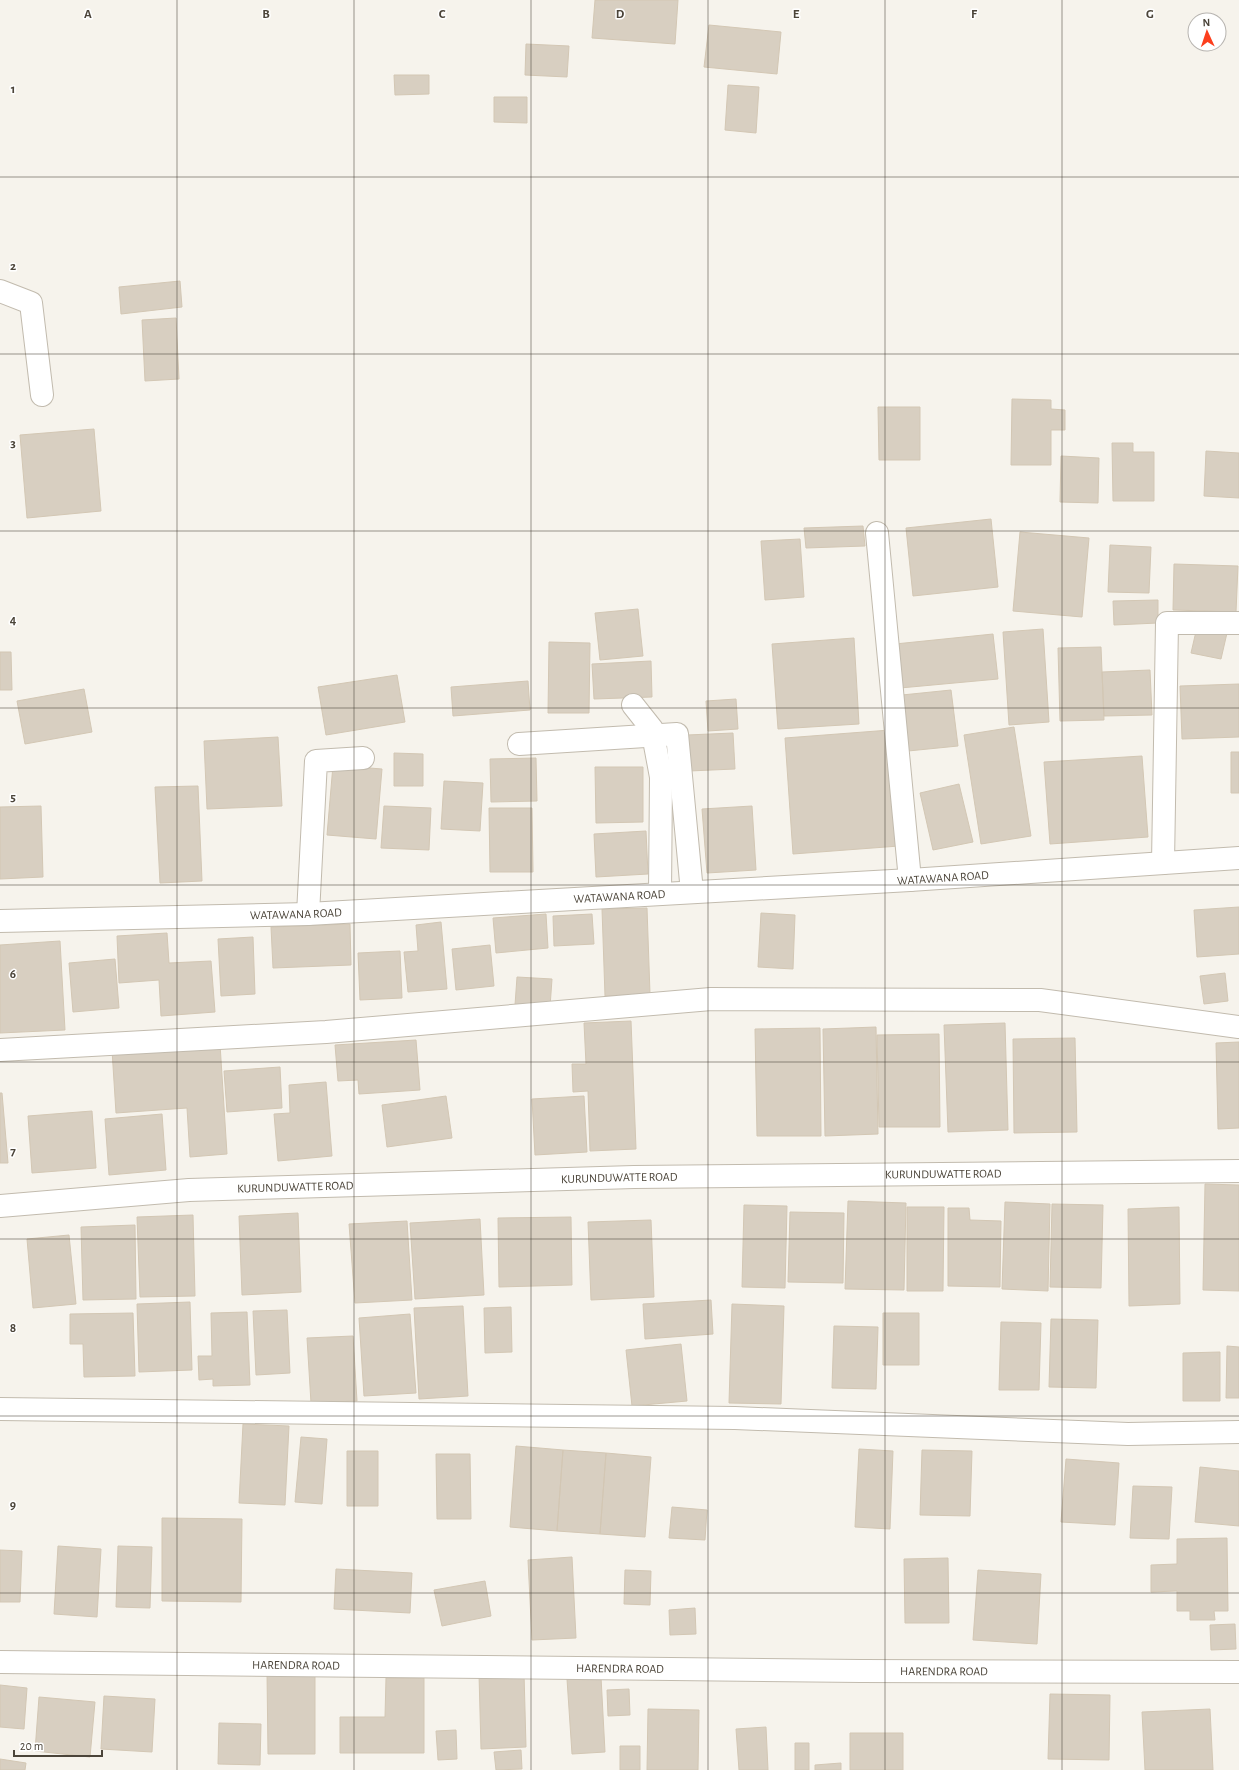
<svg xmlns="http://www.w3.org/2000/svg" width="1239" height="1770" font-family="'Alegreya Sans',sans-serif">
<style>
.building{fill:#d8cfc1;stroke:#d3c7b4}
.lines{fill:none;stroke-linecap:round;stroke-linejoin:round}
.minor-casing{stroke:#c2bbae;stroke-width:24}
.minor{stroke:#fff;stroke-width:22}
.grid{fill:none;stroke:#4b4439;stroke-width:1;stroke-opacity:0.55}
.labels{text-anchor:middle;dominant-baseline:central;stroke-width:3;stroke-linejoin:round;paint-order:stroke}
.street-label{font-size:12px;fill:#4b4439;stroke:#fff}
.grid-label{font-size:13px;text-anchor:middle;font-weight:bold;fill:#4b4439;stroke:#fff;stroke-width:3;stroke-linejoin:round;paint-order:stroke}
</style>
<rect width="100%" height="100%" fill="#f6f3ec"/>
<!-- building -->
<path class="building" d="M 595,0 L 678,0 L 675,44 L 592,38 Z
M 709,25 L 781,32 L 777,74 L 704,67 Z
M 526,44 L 569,46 L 567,77 L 525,75 Z
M 394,75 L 429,75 L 429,94 L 395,95 Z
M 728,85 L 759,87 L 756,133 L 725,130 Z
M 494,97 L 527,97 L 527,123 L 494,122 Z
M 180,281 L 182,307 L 121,314 L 119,287 Z
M 176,318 L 179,379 L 145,381 L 142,320 Z
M 1012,399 L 1051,400 L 1051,409 L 1065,410 L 1065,430 L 1051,430 L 1051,465 L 1011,465 Z
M 878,407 L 920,407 L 920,460 L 879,460 Z
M 94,429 L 101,511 L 27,518 L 20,435 Z
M 1112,443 L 1133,443 L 1133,452 L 1154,452 L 1154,501 L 1113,501 Z
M 1206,451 L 1239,453 L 1239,498 L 1204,496 Z
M 1061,456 L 1099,458 L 1098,503 L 1060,502 Z
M 991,519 L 998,587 L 913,596 L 906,528 Z
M 863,526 L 865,546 L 806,548 L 804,528 Z
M 1020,532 L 1089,538 L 1082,617 L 1013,611 Z
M 800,539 L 804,597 L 765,600 L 761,541 Z
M 1110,545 L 1151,547 L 1149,593 L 1108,592 Z
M 1174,564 L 1238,566 L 1236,612 L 1173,610 Z
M 1158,600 L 1158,623 L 1114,625 L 1113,601 Z
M 638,609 L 643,656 L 600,660 L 595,613 Z
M 1197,627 L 1227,633 L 1221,659 L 1191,653 Z
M 1043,629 L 1049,722 L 1009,725 L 1003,632 Z
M 993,634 L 998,679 L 900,688 L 895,644 Z
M 854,638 L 859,724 L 778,729 L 772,644 Z
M 549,642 L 590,643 L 589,713 L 548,713 Z
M 1101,647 L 1104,720 L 1060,721 L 1058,648 Z
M 0,652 L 11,652 L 12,690 L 0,690 Z
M 651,661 L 652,697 L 594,699 L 592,664 Z
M 1150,670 L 1152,715 L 1104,716 L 1102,672 Z
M 397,675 L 405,722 L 326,735 L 318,687 Z
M 528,681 L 530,710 L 453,716 L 451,687 Z
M 1239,684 L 1239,737 L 1182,739 L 1180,686 Z
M 84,689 L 92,732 L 25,744 L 17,701 Z
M 951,690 L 958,746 L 908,751 L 902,695 Z
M 736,699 L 738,729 L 708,731 L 706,701 Z
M 1014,727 L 1031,836 L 981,844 L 964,735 Z
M 890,730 L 899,846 L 793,854 L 785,738 Z
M 733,733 L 735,769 L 689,771 L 687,735 Z
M 278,737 L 282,806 L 207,809 L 204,741 Z
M 1231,752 L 1239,752 L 1239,793 L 1231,793 Z
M 394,753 L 423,754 L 423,786 L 394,786 Z
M 1142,756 L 1148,837 L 1050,844 L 1044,762 Z
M 536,758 L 537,801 L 491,802 L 490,759 Z
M 333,765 L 382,769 L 376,839 L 327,835 Z
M 595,767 L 643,767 L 643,822 L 596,823 Z
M 444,781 L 483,783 L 480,831 L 441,829 Z
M 959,784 L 973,842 L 933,850 L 920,793 Z
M 198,786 L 202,881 L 160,883 L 155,787 Z
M 41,806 L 43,877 L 0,879 L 0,807 Z
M 384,806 L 431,808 L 429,850 L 381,848 Z
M 752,806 L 756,870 L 707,873 L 702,809 Z
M 489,808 L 532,808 L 533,872 L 490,872 Z
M 646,831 L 648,874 L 596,877 L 594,834 Z
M 1239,907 L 1239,954 L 1197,957 L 1194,910 Z
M 647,908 L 650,994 L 605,996 L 602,909 Z
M 761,913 L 795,915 L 793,969 L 758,967 Z
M 546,914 L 548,948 L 496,953 L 493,918 Z
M 592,914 L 594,944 L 554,946 L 553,916 Z
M 441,922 L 447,989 L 408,992 L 404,952 L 418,951 L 416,925 Z
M 350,924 L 351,965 L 273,968 L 271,927 Z
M 167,933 L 169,963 L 211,961 L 215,1012 L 161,1016 L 159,980 L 119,983 L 117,936 Z
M 253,937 L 255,994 L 221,996 L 218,939 Z
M 60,941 L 65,1030 L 0,1033 L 0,945 Z
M 490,945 L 494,986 L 456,990 L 452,949 Z
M 400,951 L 402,998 L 360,1000 L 358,953 Z
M 115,959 L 119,1008 L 73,1012 L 69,963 Z
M 1225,973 L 1228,1001 L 1204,1004 L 1200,976 Z
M 517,977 L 552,979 L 550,1007 L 515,1005 Z
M 631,1021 L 636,1149 L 590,1151 L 588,1091 L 573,1092 L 572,1064 L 586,1064 L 584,1023 Z
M 1005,1023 L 1008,1130 L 948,1132 L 944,1025 Z
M 876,1027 L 878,1134 L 825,1136 L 823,1029 Z
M 820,1028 L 821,1136 L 757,1136 L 755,1029 Z
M 939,1034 L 940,1127 L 879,1127 L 877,1035 Z
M 1075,1038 L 1077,1132 L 1014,1133 L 1013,1039 Z
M 416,1040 L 420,1090 L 359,1094 L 358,1080 L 338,1081 L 335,1045 Z
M 1239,1042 L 1239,1128 L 1218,1129 L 1216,1043 Z
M 220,1044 L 227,1154 L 190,1157 L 187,1108 L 116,1113 L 112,1050 Z
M 280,1067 L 282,1108 L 227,1112 L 224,1071 Z
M 326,1082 L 332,1156 L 278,1161 L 274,1114 L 290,1113 L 289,1085 Z
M 0,1093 L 2,1093 L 8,1163 L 0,1163 Z
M 446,1096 L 452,1138 L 387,1147 L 382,1105 Z
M 584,1096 L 587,1152 L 535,1155 L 532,1099 Z
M 92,1111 L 96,1168 L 32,1173 L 28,1116 Z
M 162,1114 L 166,1170 L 109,1175 L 105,1119 Z
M 1205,1184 L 1239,1185 L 1239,1291 L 1203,1290 Z
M 848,1201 L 906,1203 L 904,1290 L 845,1289 Z
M 1005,1202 L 1050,1204 L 1048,1291 L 1002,1289 Z
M 1052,1204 L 1103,1205 L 1101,1288 L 1050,1287 Z
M 744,1205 L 787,1206 L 785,1288 L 742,1287 Z
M 907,1207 L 944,1207 L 943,1291 L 907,1291 Z
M 1179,1207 L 1180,1304 L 1129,1306 L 1128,1209 Z
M 948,1208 L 969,1208 L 970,1220 L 1001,1221 L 1000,1287 L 948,1286 Z
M 790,1212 L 844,1213 L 843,1283 L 788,1282 Z
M 298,1213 L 301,1292 L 242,1295 L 239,1216 Z
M 193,1215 L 195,1296 L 140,1297 L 137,1217 Z
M 571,1217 L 572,1285 L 499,1287 L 498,1218 Z
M 480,1219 L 484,1295 L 415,1299 L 410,1223 Z
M 651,1220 L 654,1297 L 591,1300 L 588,1222 Z
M 407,1221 L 412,1300 L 355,1303 L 349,1224 Z
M 135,1225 L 136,1299 L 83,1300 L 81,1227 Z
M 69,1235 L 76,1304 L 33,1308 L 27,1239 Z
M 711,1300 L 713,1334 L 645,1339 L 643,1304 Z
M 190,1302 L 192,1370 L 139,1372 L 137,1304 Z
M 732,1304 L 784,1306 L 781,1404 L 729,1403 Z
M 463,1306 L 468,1396 L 419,1399 L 414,1308 Z
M 511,1307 L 512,1352 L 485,1353 L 484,1308 Z
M 287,1310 L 290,1373 L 256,1375 L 253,1311 Z
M 247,1312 L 250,1385 L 213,1386 L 213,1379 L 199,1380 L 198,1356 L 212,1356 L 211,1313 Z
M 133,1313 L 135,1376 L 84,1377 L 83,1344 L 70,1344 L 70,1314 Z
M 883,1313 L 919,1313 L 919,1365 L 883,1365 Z
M 410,1314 L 416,1393 L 364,1396 L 359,1318 Z
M 1051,1319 L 1098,1320 L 1096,1388 L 1049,1387 Z
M 1001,1322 L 1041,1323 L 1039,1390 L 999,1390 Z
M 834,1326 L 878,1327 L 876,1389 L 832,1388 Z
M 353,1336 L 357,1401 L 311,1403 L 307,1338 Z
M 681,1344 L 687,1401 L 632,1406 L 626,1350 Z
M 1227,1346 L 1239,1347 L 1239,1398 L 1226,1398 Z
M 1220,1352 L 1220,1401 L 1183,1401 L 1183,1353 Z
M 243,1424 L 289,1426 L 285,1505 L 239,1503 Z
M 301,1437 L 327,1439 L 322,1504 L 295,1502 Z
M 516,1446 L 563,1450 L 557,1531 L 510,1527 Z
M 859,1449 L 893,1451 L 890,1529 L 855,1527 Z
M 563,1450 L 606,1453 L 600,1534 L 557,1531 Z
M 922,1450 L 972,1451 L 970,1516 L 920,1515 Z
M 347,1451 L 378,1451 L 378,1506 L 347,1506 Z
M 606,1453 L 651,1457 L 645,1537 L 600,1534 Z
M 436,1454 L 470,1454 L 471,1519 L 437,1519 Z
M 1066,1459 L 1119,1463 L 1115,1525 L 1061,1522 Z
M 1200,1467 L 1239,1471 L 1239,1526 L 1195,1522 Z
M 1133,1486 L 1172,1487 L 1169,1539 L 1130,1538 Z
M 672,1507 L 707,1510 L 705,1540 L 669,1538 Z
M 162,1518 L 242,1519 L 241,1602 L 162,1601 Z
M 1227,1538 L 1228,1611 L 1214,1611 L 1215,1620 L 1190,1620 L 1190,1611 L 1177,1611 L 1177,1591 L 1151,1592 L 1151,1565 L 1177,1564 L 1177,1539 Z
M 58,1546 L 101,1549 L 97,1617 L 54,1614 Z
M 118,1546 L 152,1547 L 150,1608 L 116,1607 Z
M 0,1550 L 22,1551 L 20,1602 L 0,1602 Z
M 572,1557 L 576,1638 L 532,1640 L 528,1560 Z
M 948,1558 L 949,1623 L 905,1623 L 904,1559 Z
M 336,1569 L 412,1573 L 410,1613 L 334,1609 Z
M 625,1570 L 651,1571 L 650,1605 L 624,1604 Z
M 978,1570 L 1041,1574 L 1037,1644 L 973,1640 Z
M 485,1581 L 491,1616 L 442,1626 L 434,1590 Z
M 695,1608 L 696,1634 L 670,1635 L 669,1610 Z
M 1235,1624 L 1236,1649 L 1211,1650 L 1210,1625 Z
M 267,1672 L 315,1672 L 315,1754 L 268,1754 Z
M 524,1673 L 526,1747 L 481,1749 L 479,1674 Z
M 601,1677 L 605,1752 L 572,1754 L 567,1679 Z
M 386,1678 L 424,1678 L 424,1753 L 340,1753 L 340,1717 L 385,1717 Z
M 0,1685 L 27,1688 L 24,1729 L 0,1727 Z
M 629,1689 L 630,1715 L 608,1716 L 607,1690 Z
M 1050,1694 L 1110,1695 L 1109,1760 L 1048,1759 Z
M 104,1696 L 155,1699 L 152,1752 L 101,1749 Z
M 39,1697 L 95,1702 L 90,1757 L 35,1751 Z
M 648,1709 L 699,1710 L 698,1770 L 647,1770 Z
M 1210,1709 L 1213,1770 L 1145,1770 L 1142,1712 Z
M 219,1723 L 261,1724 L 260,1765 L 218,1764 Z
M 766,1727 L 768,1770 L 739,1770 L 736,1729 Z
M 456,1730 L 457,1759 L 438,1760 L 436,1731 Z
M 850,1733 L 903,1733 L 903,1770 L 850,1770 Z
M 795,1743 L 809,1743 L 809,1770 L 795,1770 Z
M 620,1746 L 640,1746 L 640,1770 L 620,1770 Z
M 521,1750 L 522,1769 L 496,1770 L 494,1752 Z
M 0,1759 L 26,1763 L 25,1770 L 0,1770 Z
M 841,1763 L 841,1770 L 815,1770 L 815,1765 Z"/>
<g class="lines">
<defs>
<g id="minor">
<path d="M 0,291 L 31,303 L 42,395"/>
<path d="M 877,533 L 910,880"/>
<path d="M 633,705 L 652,729 L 661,777 L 660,894"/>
<path d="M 519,744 L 677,734 L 692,892"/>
<path d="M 1163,863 L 1167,623 L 1239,623"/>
<path d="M 308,914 L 316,761 L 363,758"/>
<path id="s1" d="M 0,921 L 308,914 L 910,880 L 1239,858"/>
<path d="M 0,1050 L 326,1032 L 711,999 L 1040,1000 L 1239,1027"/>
<path id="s2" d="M 0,1206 L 189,1190 L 634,1177 L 1239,1171"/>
<path d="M 0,1409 L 735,1418 L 1128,1434 L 1239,1432"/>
<path id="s3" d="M 0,1662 L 861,1671 L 1239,1672"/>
</g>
</defs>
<!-- minor casing -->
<use href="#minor" class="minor-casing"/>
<!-- minor -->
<use href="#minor" class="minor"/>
</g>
<!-- grid -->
<path class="grid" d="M 177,0 L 177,1770M 354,0 L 354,1770M 531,0 L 531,1770M 708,0 L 708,1770M 885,0 L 885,1770M 1062,0 L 1062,1770M 0,177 L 1239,177M 0,354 L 1239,354M 0,531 L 1239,531M 0,708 L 1239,708M 0,885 L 1239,885M 0,1062 L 1239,1062M 0,1239 L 1239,1239M 0,1416 L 1239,1416M 0,1593 L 1239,1593"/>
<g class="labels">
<!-- street labels -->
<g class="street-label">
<text stroke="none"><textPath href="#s1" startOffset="944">WATAWANA ROAD</textPath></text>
<text stroke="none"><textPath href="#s1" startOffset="620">WATAWANA ROAD</textPath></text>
<text stroke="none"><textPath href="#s1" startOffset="296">WATAWANA ROAD</textPath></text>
<text stroke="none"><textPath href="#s2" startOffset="944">KURUNDUWATTE ROAD</textPath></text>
<text stroke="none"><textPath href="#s2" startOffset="620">KURUNDUWATTE ROAD</textPath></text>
<text stroke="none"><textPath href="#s2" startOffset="296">KURUNDUWATTE ROAD</textPath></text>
<text stroke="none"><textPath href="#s3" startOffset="296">HARENDRA ROAD</textPath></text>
<text stroke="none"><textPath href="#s3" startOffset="620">HARENDRA ROAD</textPath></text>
<text stroke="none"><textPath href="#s3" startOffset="944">HARENDRA ROAD</textPath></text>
</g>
</g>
<g class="grid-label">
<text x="88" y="18">A</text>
<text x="266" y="18">B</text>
<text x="442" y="18">C</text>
<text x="620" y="18">D</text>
<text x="796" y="18">E</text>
<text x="974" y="18">F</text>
<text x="1150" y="18">G</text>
<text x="13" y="93">1</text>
<text x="13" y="270">2</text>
<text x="13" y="447">3</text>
<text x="13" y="624">4</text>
<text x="13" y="801">5</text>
<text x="13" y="978">6</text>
<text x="13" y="1155">7</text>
<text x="13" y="1332">8</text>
<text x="13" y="1509">9</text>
</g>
<!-- north arrow -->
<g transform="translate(1207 32) rotate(357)"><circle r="19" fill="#ffffff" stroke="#b7b4b0"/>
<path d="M0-3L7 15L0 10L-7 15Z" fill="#fc3f1d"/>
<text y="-6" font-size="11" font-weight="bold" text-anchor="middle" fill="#4b4439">N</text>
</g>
<!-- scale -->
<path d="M14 1750v6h88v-6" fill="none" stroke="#4b4439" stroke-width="2"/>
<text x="20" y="1750" font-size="12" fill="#4b4439" stroke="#ffffff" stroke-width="3" paint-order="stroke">20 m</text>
</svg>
